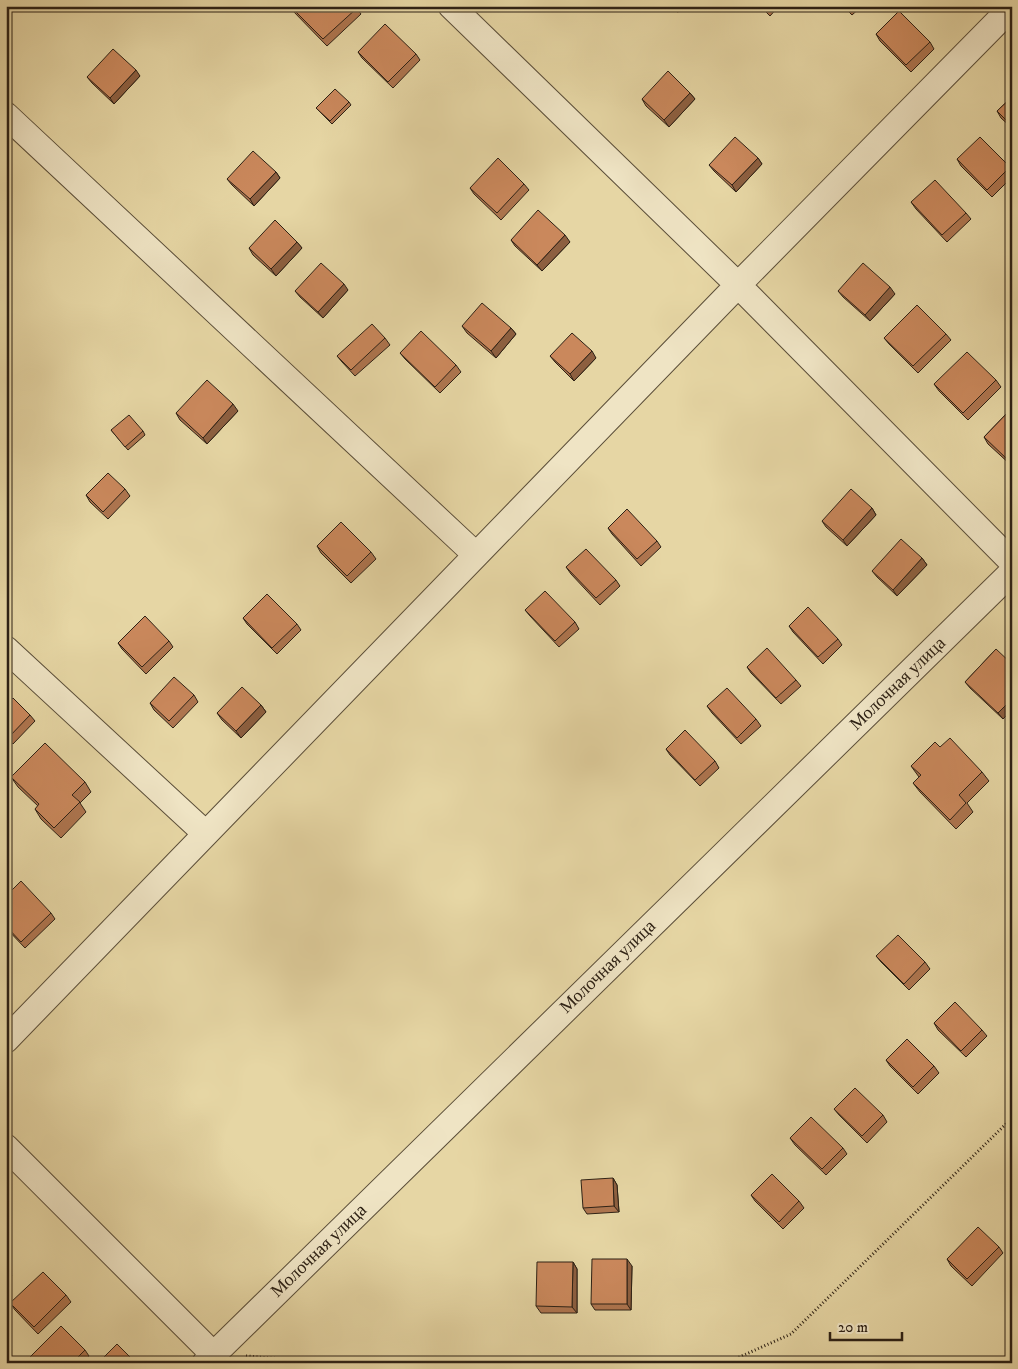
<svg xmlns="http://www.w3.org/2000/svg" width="1018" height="1369" font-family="'IM FELL DW Pica',serif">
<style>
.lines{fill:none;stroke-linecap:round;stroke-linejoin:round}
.minor-casing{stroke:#5b4e39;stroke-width:27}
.path{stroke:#2d2115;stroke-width:3;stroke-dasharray:1 2.5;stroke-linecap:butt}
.minor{stroke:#efe4c4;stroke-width:25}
.wall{fill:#ae754f;stroke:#2d2115}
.shaded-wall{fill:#8d5f40;stroke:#2d2115}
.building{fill:#ca885c;stroke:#2d2115}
.labels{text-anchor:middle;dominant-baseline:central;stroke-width:4;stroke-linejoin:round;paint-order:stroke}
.street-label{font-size:18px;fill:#2d2115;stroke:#efe4c4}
</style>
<rect width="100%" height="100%" fill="#e6d6a4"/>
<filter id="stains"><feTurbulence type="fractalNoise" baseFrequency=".004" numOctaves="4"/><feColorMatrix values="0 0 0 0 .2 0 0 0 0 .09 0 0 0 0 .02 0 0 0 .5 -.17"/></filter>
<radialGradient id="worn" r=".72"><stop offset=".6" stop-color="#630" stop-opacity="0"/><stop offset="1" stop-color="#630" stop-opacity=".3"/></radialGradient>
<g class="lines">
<defs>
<path id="minor" d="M 451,6 L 738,285 L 1012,562
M 6,115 L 475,554
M 6,649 L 205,833
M 6,1040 L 738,285 L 1012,7
M 6,1147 L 213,1354
M 205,1363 L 1012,572"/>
</defs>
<!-- minor casing -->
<use href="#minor" class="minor-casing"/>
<!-- path -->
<path class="path" d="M 246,1356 L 333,1363
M 726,1363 L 791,1334 L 1012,1118"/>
<!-- minor -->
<use href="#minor" class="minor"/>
</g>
<!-- wall -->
<path class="wall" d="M 289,6 L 355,6 L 361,14 L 327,46 L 292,10 Z
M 673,6 L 699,6 L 677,12 Z
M 760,6 L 779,6 L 770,16 Z
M 843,6 L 862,6 L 852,15 Z
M 876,34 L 930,42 L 934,49 L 911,72 L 880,41 Z
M 358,52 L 416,54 L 420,60 L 393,88 L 362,58 Z
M 140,76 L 114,104 L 92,83 L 87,77 Z
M 690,93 L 695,99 L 669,127 L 646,106 L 642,99 Z
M 1012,97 L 1012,128 L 1001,118 L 997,111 Z
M 349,102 L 351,105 L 332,124 L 316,108 Z
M 758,158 L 762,164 L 736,192 L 714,171 L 709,165 Z
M 957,159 L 1010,167 L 1012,169 L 1012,177 L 992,197 L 961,166 Z
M 276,172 L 280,178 L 254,206 L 232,185 L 227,179 Z
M 524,184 L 529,190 L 501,220 L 474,194 L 470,188 Z
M 911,202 L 966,213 L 971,219 L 947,242 L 916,209 Z
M 511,240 L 570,242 L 542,271 L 515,246 Z
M 297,242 L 302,248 L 276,276 L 253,255 L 249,248 Z
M 348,290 L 323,318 L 300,297 L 295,291 Z
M 838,291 L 895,294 L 870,321 L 843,297 Z
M 462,326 L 511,328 L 516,334 L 496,358 L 467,333 Z
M 946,334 L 951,340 L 918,373 L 889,344 L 884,338 Z
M 385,338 L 390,345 L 355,376 L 342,362 L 337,356 Z
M 400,353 L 456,365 L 461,372 L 440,393 L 405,359 Z
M 550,356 L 596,358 L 574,381 L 555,362 Z
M 996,380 L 1001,387 L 968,420 L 939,391 L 934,384 Z
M 1012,408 L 1012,466 L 988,444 L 984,437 Z
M 238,411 L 207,444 L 180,420 L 176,413 Z
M 111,430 L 143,431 L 145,435 L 128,450 Z
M 125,489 L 130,496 L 108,519 L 90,502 L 86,495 Z
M 872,508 L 876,515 L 847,546 L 826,527 L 822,521 Z
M 608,528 L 657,541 L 661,547 L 641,566 L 612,534 Z
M 317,546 L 371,552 L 376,559 L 351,583 L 321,553 Z
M 922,558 L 927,565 L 897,596 L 877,577 L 872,571 Z
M 566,567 L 616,580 L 620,586 L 600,605 L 571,574 Z
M 525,610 L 575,622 L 579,629 L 559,647 L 530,616 Z
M 243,618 L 297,624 L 301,630 L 277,654 L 247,624 Z
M 789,626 L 838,639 L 842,645 L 823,664 L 793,632 Z
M 169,641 L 173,647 L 146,674 L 122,649 L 118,643 Z
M 996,649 L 1003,719 L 970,688 L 965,682 Z
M 747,667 L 796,680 L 801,686 L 781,704 L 751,673 Z
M 194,695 L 198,702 L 173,728 L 154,710 L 150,703 Z
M 6,705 L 30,715 L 35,721 L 13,744 L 6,738 Z
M 261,705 L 266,712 L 241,738 L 222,720 L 217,713 Z
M 707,706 L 756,719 L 761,726 L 741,744 L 712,713 Z
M 940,747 L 982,772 L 989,781 L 967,803 L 973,812 L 956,829 L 920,792 L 913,783 L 919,777 L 911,766 Z
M 666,749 L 715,761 L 719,768 L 700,786 L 670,755 Z
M 11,777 L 85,782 L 91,792 L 80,803 L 86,812 L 61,838 L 41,819 L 35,809 L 38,806 L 18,787 Z
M 6,896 L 51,913 L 55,919 L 25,948 L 6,928 Z
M 876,956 L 925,962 L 930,969 L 909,990 L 881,962 Z
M 934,1023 L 982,1030 L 987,1036 L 966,1057 L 938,1030 Z
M 886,1060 L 934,1066 L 939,1073 L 918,1094 L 890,1066 Z
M 834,1109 L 883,1115 L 887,1122 L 867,1143 L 839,1115 Z
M 790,1138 L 843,1148 L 847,1154 L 826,1175 L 795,1145 Z
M 613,1178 L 617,1185 L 619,1212 L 587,1214 L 583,1208 Z
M 751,1195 L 799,1201 L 804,1208 L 783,1229 L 755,1201 Z
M 999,1247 L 1003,1253 L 972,1286 L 951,1266 L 947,1259 Z
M 573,1262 L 577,1269 L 577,1313 L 541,1313 L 536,1306 Z
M 632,1266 L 631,1310 L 595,1310 L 591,1304 Z
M 6,1268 L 12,1276 L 6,1281 Z
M 66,1295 L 71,1302 L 38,1334 L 15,1310 L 10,1303 Z
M 85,1350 L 89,1356 L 83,1363 L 32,1363 L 29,1358 Z"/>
<!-- shaded-wall -->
<path class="shaded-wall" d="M 136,70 L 140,76 L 114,104 L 110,98 Z
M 690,93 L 695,99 L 669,127 L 664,120 Z
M 758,158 L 762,164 L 736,192 L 732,185 Z
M 276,172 L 280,178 L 254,206 L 250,199 Z
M 565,235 L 570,242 L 542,271 L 537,265 Z
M 297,242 L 302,248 L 276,276 L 271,269 Z
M 344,284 L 348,290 L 323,318 L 318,312 Z
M 890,287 L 895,294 L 870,321 L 865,315 Z
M 511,328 L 516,334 L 496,358 L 491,351 Z
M 592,351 L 596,358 L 574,381 L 570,374 Z
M 233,404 L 238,411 L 207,444 L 203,438 Z
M 872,508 L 876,515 L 847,546 L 843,540 Z
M 922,558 L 927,565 L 897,596 L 893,590 Z
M 1012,699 L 1012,710 L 1003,719 L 998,713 Z
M 261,705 L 266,712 L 241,738 L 236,731 Z
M 613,1178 L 617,1185 L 619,1212 L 614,1206 Z
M 627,1259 L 632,1266 L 631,1310 L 627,1304 Z
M 573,1262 L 577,1269 L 577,1313 L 572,1307 Z"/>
<!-- building -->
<path class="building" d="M 290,6 L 355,6 L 357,8 L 323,39 Z
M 762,6 L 769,6 L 766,10 Z
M 899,11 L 930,42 L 906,65 L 876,34 Z
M 385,24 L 416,54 L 388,82 L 358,52 Z
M 113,49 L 136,70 L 110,98 L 87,77 Z
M 668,71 L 690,93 L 664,120 L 642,99 Z
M 335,89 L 349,102 L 330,121 L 316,108 Z
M 1012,97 L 1012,126 L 997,111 Z
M 735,137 L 758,158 L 732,185 L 709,165 Z
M 980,137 L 1010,167 L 987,190 L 957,159 Z
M 253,151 L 276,172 L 250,199 L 227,179 Z
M 498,158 L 524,184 L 497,213 L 470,188 Z
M 935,180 L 966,213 L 942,235 L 911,202 Z
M 538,210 L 565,235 L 537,265 L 511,240 Z
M 275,220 L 297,242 L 271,269 L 249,248 Z
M 321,263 L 344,284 L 318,312 L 295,291 Z
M 863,263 L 890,287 L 865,315 L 838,291 Z
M 482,303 L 511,328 L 491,351 L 462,326 Z
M 917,305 L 946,334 L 913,366 L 884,338 Z
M 372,324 L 385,338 L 351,370 L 337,356 Z
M 421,331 L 456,365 L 435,387 L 400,353 Z
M 572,333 L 592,351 L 570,374 L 550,356 Z
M 967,352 L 996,380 L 963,413 L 934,384 Z
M 207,380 L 233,404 L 203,438 L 176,413 Z
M 1012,408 L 1012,456 L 1008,460 L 984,437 Z
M 129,415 L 143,431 L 125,447 L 111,430 Z
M 108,473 L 125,489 L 103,512 L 86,495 Z
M 851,489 L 872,508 L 843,540 L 822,521 Z
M 627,509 L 657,541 L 637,559 L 608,528 Z
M 341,522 L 371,552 L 347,576 L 317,546 Z
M 901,539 L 922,558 L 893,590 L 872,571 Z
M 586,549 L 616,580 L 596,598 L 566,567 Z
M 545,591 L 575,622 L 555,641 L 525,610 Z
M 267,594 L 297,624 L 272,648 L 243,618 Z
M 808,607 L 838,639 L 818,657 L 789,626 Z
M 145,616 L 169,641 L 142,667 L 118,643 Z
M 767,648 L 796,680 L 776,698 L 747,667 Z
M 996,649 L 1012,664 L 1012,699 L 998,713 L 965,682 Z
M 174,677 L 194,695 L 169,721 L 150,703 Z
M 242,687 L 261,705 L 236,731 L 217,713 Z
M 727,688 L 756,719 L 737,738 L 707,706 Z
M 13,698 L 30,715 L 8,738 L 6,736 L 6,705 Z
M 685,730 L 715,761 L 695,780 L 666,749 Z
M 950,738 L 982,772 L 959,795 L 966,803 L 950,820 L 913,783 L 921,775 L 911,766 L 935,742 L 940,747 Z
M 45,743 L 85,782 L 72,795 L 80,802 L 54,828 L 35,809 L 39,804 L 11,777 Z
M 21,881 L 51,913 L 21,942 L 6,926 L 6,896 Z
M 898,935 L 925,962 L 904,984 L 876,956 Z
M 955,1002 L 982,1030 L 961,1051 L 934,1023 Z
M 907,1039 L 934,1066 L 913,1087 L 886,1060 Z
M 855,1088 L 883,1115 L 862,1136 L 834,1109 Z
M 811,1117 L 843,1148 L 822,1169 L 790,1138 Z
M 772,1174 L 799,1201 L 779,1222 L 751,1195 Z
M 613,1178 L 614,1206 L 583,1208 L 581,1180 Z
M 978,1227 L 999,1247 L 967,1279 L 947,1259 Z
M 592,1259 L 627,1259 L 627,1304 L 591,1304 Z
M 537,1262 L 573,1262 L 572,1307 L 536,1306 Z
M 43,1272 L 66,1295 L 34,1327 L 10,1303 Z
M 61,1326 L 85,1350 L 72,1363 L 33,1363 L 29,1358 Z
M 117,1344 L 136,1363 L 98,1363 Z"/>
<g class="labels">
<!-- street labels -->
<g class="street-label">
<text transform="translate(898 684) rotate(-44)">Молочная улица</text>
<text transform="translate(608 967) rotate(-44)">Молочная улица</text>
<text transform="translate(319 1251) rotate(-44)">Молочная улица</text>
</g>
</g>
<!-- margin -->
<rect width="1018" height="1369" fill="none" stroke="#e6d6a4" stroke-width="25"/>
<rect x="8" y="8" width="1003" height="1354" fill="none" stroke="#2d2115" stroke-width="2.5"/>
<rect x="12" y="12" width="993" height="1344" fill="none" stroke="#2d2115"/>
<!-- scale -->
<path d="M830 1332v8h72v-8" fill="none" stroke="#2d2115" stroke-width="2.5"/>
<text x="838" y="1332" font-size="15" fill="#2d2115" stroke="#efe4c4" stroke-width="4" paint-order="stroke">20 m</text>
<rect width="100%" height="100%" filter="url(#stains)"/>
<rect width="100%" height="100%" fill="url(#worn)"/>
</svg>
